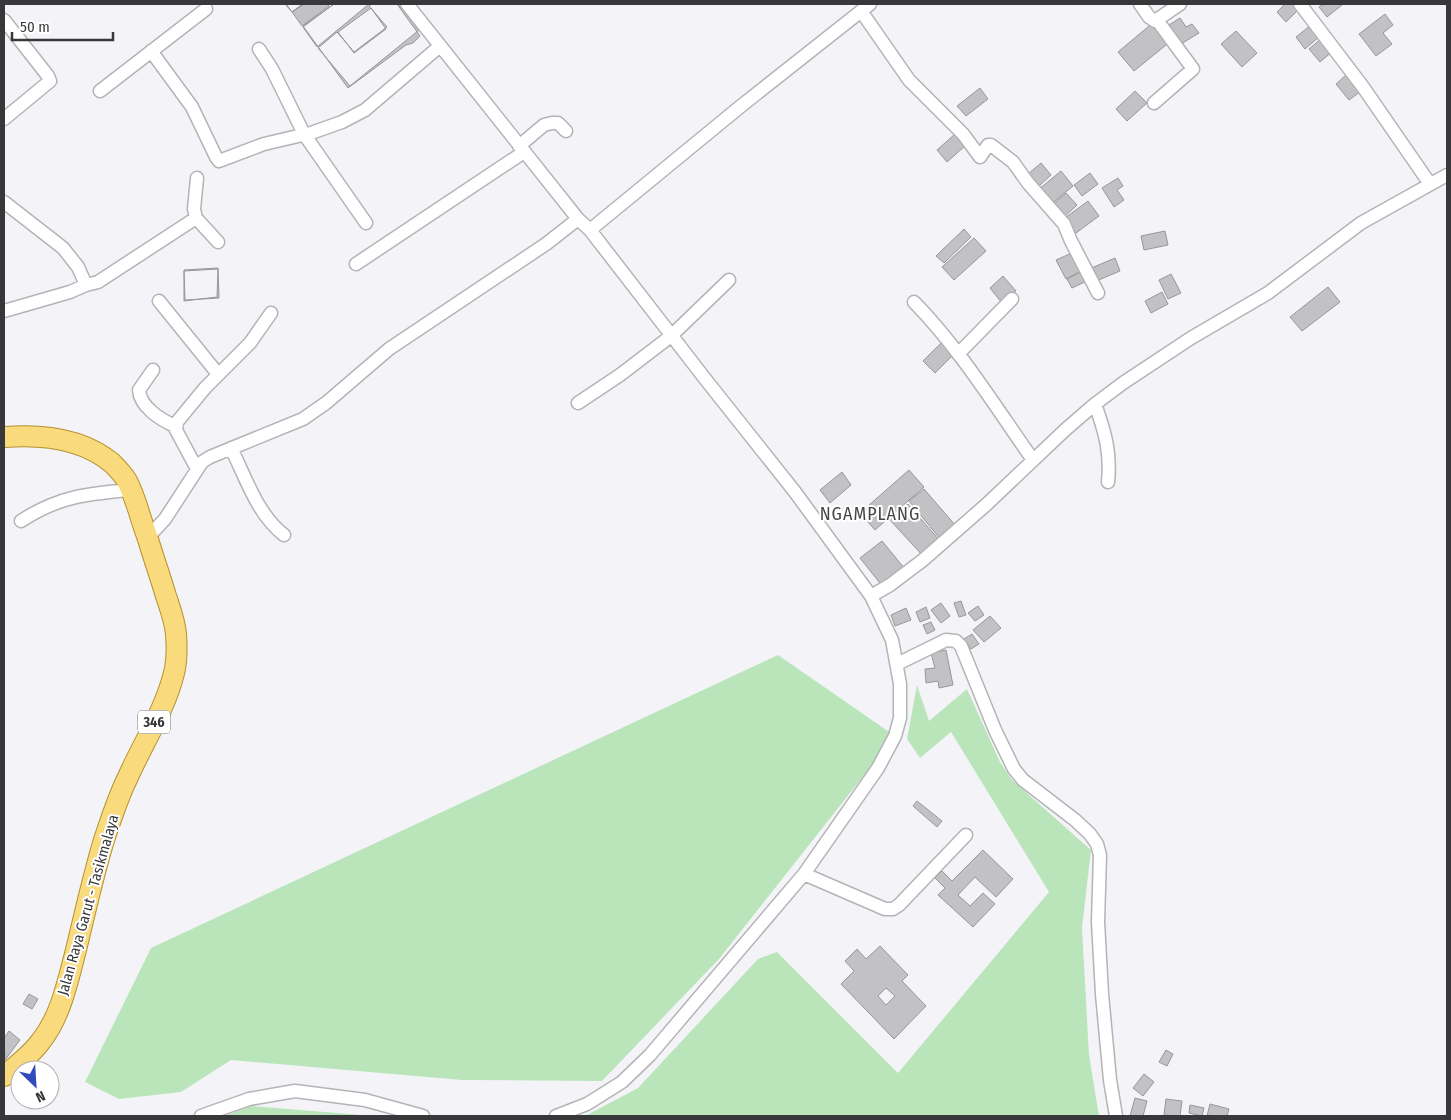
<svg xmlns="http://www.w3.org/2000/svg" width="1451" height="1120" font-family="'Fira Sans Condensed',sans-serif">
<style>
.green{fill:#bae5ba}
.building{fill:#c2c2c5;stroke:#97979b;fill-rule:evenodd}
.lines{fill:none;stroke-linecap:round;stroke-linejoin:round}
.street-casing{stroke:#b4b4b7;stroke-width:15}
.primary-casing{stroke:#b3912d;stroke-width:22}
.street{stroke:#fff;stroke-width:12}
.primary{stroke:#f9da7d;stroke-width:20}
.labels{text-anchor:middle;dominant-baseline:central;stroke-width:4;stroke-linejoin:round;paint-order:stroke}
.shield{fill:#fff;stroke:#747475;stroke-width:1}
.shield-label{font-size:14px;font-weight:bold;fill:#38383a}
.street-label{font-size:15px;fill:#38383a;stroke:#fff}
.quarter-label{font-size:18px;letter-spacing:1px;fill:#454548;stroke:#fff}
</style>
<rect width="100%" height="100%" fill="#f4f4f8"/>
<!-- green -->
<path class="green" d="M 778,655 L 895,736 L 719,959 L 602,1081 L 462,1080 L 231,1060 L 181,1092 L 119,1099 L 85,1082 L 151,948 Z
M 917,685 L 929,721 L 967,689 L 1000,762 L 1012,780 L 1091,850 L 1082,928 L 1089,1055 L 1099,1116 L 585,1116 L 638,1088 L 758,959 L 777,952 L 898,1073 L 1049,892 L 951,732 L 920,758 L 907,739 Z
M 250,1106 L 374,1116 L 225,1116 Z"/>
<!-- building -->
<path class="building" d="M 285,4 L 304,4 L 292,12 Z
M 286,4 L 303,4 L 292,12 Z
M 303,4 L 327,4 L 329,6 L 302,26 L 292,12 Z
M 334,4 L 397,4 L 420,36 L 413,43 L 406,45 L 348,88 L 303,26 ZM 371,8 L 386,29 L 354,53 L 338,32 Z
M 334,4 L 369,4 L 317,47 L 303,27 Z
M 372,4 L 398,4 L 419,30 L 350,86 L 318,48 L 337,32 L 354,52 L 387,27 L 369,6 Z
M 1285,4 L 1294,4 L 1299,9 L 1286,22 L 1277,12 Z
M 1324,4 L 1341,4 L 1342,5 L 1327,17 L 1319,7 Z
M 1385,14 L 1393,25 L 1383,33 L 1392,44 L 1376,56 L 1359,34 Z
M 1180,18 L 1186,27 L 1192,24 L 1199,33 L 1181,44 L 1169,25 Z
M 1155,21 L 1171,41 L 1134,71 L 1118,52 Z
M 1311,25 L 1320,36 L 1305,49 L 1296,37 Z
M 1236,31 L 1257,53 L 1242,67 L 1221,44 Z
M 1323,37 L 1334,50 L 1320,62 L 1309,49 Z
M 1346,75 L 1360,92 L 1349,100 L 1336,84 Z
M 980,88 L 988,99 L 966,116 L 957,106 Z
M 1135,91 L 1147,103 L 1127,121 L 1116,109 Z
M 955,134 L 965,146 L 947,162 L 937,150 Z
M 1041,163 L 1051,175 L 1039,186 L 1028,174 Z
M 1061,171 L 1073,186 L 1050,205 L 1038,190 Z
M 1090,173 L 1098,184 L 1082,196 L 1074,185 Z
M 1118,178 L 1123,186 L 1117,190 L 1124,200 L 1114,207 L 1102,188 Z
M 1066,193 L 1077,205 L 1062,219 L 1051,206 Z
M 1088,201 L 1099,216 L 1076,233 L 1065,218 Z
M 964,229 L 971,237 L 944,263 L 936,256 Z
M 1165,231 L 1168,245 L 1144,250 L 1141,236 Z
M 974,238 L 986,251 L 954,280 L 942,267 Z
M 1074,252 L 1083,270 L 1066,279 L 1056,260 Z
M 1115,258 L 1120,271 L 1094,282 L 1089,269 Z
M 218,268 L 219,298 L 185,300 L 184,270 Z
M 218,269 L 217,297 L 184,301 L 184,271 Z
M 1085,270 L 1089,280 L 1072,288 L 1067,279 Z
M 1171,274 L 1181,293 L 1168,299 L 1159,280 Z
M 1003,276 L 1016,291 L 1002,303 L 990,288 Z
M 1328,287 L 1340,302 L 1302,331 L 1290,317 Z
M 1162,292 L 1168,304 L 1151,313 L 1145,301 Z
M 942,342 L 954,354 L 935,373 L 923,361 Z
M 909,470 L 924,487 L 875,530 L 860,513 Z
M 842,472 L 851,485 L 830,503 L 820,490 Z
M 924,489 L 956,526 L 941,540 L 909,501 Z
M 908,504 L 940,541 L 924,557 L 890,520 Z
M 882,541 L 905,569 L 883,587 L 860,558 Z
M 961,601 L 966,615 L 959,617 L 954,603 Z
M 941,603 L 950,616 L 941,623 L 931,610 Z
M 978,606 L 984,615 L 975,621 L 968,613 Z
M 926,607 L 930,618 L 920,622 L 916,612 Z
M 906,608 L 911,620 L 895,626 L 891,615 Z
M 990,616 L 1001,628 L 984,642 L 973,630 Z
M 931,622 L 935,630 L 927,634 L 923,625 Z
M 972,634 L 979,644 L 971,649 L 964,639 Z
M 946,650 L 953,685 L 939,688 L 938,681 L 926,683 L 925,669 L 935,668 L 931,653 Z
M 917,801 L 942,821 L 937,827 L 913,806 Z
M 983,850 L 1013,879 L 996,897 L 975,877 L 958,895 L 970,906 L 983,893 L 995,904 L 973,927 L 938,895 L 945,888 L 935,878 L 942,871 L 952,881 Z
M 880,946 L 908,975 L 902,981 L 926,1006 L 894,1039 L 841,984 L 854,971 L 845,961 L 857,949 L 866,959 ZM 886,988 L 895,996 L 886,1005 L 878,996 Z
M 29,994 L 38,999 L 32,1009 L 23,1004 Z
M 9,1031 L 20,1040 L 5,1060 L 4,1038 Z
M 1166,1050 L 1173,1054 L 1167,1066 L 1159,1062 Z
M 1144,1074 L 1154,1082 L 1143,1096 L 1133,1088 Z
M 1135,1098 L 1147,1101 L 1143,1116 L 1130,1116 Z
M 1166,1099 L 1182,1101 L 1180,1116 L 1164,1115 Z
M 1210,1104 L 1229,1109 L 1227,1116 L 1207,1116 Z
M 1190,1105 L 1204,1108 L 1202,1116 L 1189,1113 Z"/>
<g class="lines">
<defs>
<path id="street" d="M 407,4 L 578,219 L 590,230 L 706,380 L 795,492 L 871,596
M 1140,4 L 1149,17 L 1155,21 L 1180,4
M 1300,4 L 1363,87 L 1430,184
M 861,11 L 909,80 L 963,134 L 980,157 L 988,145 L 991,145 L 1013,162 L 1028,183 L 1064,224 L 1071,241 L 1098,293
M 4,20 L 48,76 L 50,81 L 4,119
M 259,49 L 272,69 L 304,134 L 366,223
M 151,51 L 192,107 L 216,157 L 219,161 L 264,144 L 311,133 L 342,122 L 365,110 L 440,46
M 100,91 L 206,9
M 1154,103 L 1193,69 L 1157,20
M 519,146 L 544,125 L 552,123 L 558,123 L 566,131
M 4,202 L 63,248 L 78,267 L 86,285
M 196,218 L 194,209 L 197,178
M 590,230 L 741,106 L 870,4
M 356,264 L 524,152
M 159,301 L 218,374
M 914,302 C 960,349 995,406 1033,460
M 4,311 L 70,292 L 86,285 L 98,282 L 196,218 L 218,242
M 958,354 L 1012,299
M 153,370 L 139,390 C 140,407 161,420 175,426
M 578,403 L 620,375 L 671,336 L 729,280
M 1095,404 C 1105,432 1111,452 1108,482
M 231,448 C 246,478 257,514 284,535
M 197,469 L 176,430 L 177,422 L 205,388 L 250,343 L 271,313
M 21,521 C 59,496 87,494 130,490
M 147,538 L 165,519 L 202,462 L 210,457 L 303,419 L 326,403 L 389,349 L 546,244 L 578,219
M 897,664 L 946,640 L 956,641 L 961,646 L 995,730 L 1014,769 L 1023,780 L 1075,820 L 1090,834 L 1097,844 L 1100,855 L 1098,922 L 1102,994 L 1110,1080 L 1116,1116
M 804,874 L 885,909 L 893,909 L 899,905 L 966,835
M 201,1116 L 249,1099 L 295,1091 L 365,1100 L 423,1116
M 556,1116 L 587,1104 L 622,1082 L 650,1055 L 804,874 L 878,768 L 895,736 L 900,718 L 900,684 L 892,640 L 871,596 L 890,585 L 923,560 L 987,504 L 1065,430 L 1095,404 L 1123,383 L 1191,338 L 1268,293 L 1361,223 L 1447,175"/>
<path id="primary" d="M 4,437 C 41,434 82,438 112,463 C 117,468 123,474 127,481 C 136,498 140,518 147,536 C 153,556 160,576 166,596 C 170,608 175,621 176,634 C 177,647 177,661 174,673 C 165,710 143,743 128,777 C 118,797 111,819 104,840 C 93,876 85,913 76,950 C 68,980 61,1016 41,1041 C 31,1055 17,1065 4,1076"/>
</defs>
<!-- street casing -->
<use href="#street" class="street-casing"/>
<!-- primary casing -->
<use href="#primary" class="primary-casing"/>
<!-- street -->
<use href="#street" class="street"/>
<!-- primary -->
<use href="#primary" class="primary"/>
</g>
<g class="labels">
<!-- shield labels -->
<rect class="shield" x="138" y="710.5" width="32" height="23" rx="4"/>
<g class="shield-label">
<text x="154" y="722">346</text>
</g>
<!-- street labels -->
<g class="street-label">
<text transform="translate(88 905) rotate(-74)">Jalan Raya Garut - Tasikmalaya</text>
</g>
<!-- quarter labels -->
<g class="quarter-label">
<text x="870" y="514">NGAMPLANG</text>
</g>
</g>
<!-- border -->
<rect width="1451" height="1120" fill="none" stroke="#38383a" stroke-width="10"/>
<!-- north arrow -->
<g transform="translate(35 1085) rotate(155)"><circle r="24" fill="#ffffff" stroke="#afafb0"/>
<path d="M0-4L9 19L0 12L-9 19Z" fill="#2f4abb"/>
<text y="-8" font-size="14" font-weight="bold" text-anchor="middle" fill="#38383a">N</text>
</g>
<!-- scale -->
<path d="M12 32v8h101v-8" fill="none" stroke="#38383a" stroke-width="2.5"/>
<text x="20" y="32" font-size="15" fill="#38383a" stroke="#ffffff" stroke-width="4" paint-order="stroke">50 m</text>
</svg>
